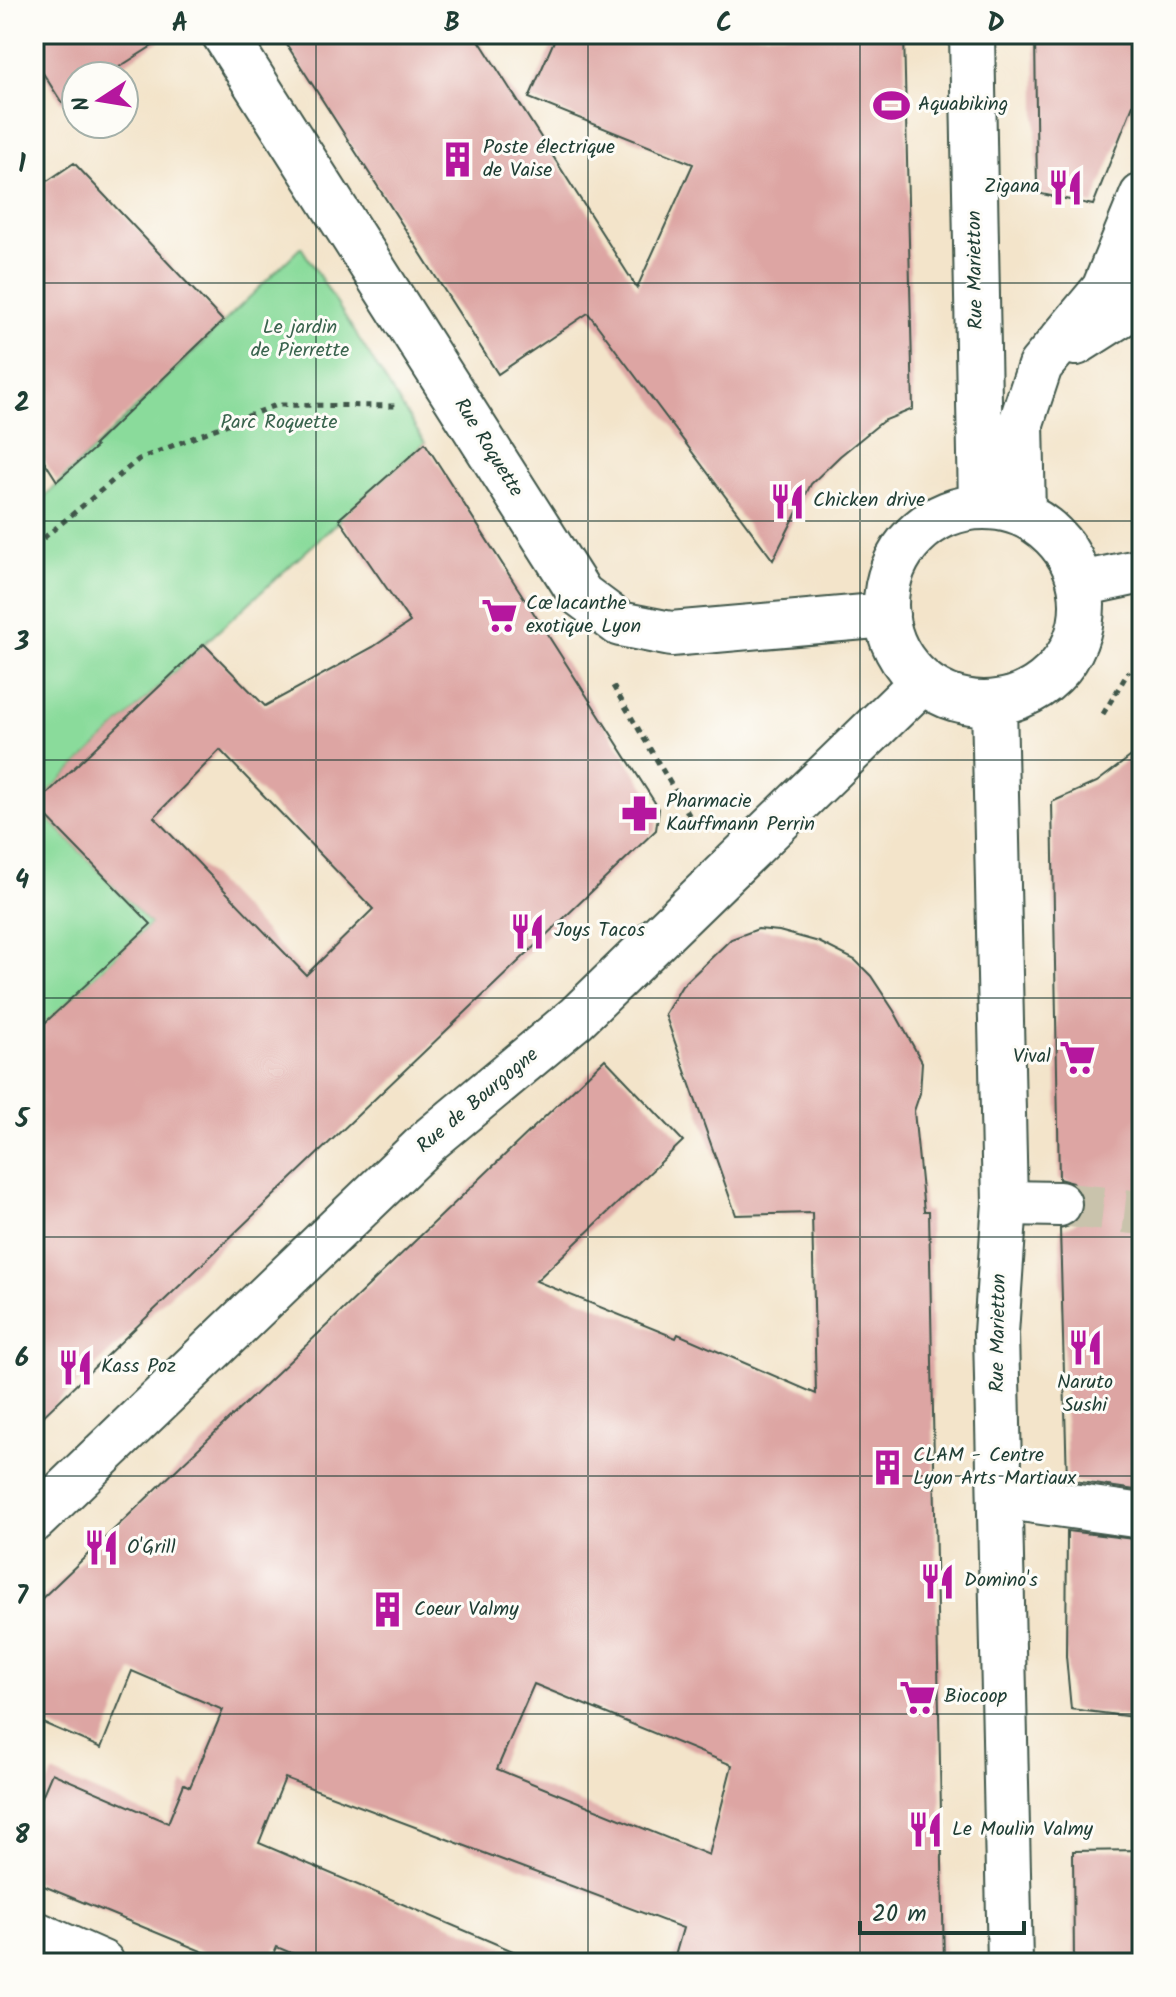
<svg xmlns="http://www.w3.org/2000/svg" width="1176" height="1997" font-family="Kalam,sans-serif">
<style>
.green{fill:#8adb9b;stroke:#548c68;stroke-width:2}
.building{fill:#dda5a3;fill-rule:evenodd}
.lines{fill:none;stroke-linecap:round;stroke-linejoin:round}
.minor-tunnel{stroke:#c9c3ac;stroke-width:44;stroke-dasharray:44 22;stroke-linecap:butt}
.minor-casing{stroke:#3f564a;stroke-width:48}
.major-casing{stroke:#3f564a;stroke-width:48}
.path{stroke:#3f564a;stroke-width:5;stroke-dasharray:6 6;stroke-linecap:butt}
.minor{stroke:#fff;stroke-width:44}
.major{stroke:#fff;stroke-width:44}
.grid{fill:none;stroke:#1f3d34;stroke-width:2;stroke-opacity:0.55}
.labels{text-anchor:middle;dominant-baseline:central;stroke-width:6;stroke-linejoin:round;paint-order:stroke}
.poi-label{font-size:20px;fill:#1f3d34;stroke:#fdfcf7;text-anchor:start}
.street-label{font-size:20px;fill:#1f3d34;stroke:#fdfcf7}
.park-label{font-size:20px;fill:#3a644e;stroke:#fdfcf7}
.neatline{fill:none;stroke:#1f3d34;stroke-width:3}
.grid-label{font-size:26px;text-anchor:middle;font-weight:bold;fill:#1f3d34}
</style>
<rect width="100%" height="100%" fill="#fdfcf7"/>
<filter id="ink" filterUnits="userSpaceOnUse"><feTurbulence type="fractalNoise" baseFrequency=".0125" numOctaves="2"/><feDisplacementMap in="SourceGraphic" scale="16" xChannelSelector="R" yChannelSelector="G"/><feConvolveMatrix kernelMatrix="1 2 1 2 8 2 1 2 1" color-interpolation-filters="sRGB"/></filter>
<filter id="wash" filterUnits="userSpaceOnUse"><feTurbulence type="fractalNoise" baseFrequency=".006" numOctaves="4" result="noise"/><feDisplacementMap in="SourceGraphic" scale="32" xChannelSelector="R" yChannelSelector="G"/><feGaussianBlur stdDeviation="1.8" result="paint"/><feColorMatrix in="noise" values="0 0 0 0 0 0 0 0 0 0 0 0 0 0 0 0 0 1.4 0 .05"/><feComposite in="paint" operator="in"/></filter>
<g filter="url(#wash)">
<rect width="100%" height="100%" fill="#f3e4ca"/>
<!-- green -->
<path class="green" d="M 301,247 L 425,443 L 204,644 L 35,805 L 151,924 L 34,1034 L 34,507 Z"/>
<g id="blocks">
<!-- building -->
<path class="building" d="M 34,34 L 171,34 L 105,76 L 76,76 L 76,94 L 62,103 L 34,59 Z
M 280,34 L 475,34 L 637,288 L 693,164 L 529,98 L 557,34 L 904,34 L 913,409 L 883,421 L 840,456 L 811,484 L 773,560 L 588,313 L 498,374 Z
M 1035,34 L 1142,34 L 1142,82 L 1093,205 L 1037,193 Z
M 74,163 L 223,321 L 94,445 L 96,447 L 57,481 L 34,445 L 34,190 Z
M 425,443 L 659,809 L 656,830 L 34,1425 L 34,1033 L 151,924 L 35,805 L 204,644 L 265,706 L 373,647 L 410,622 L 339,519 ZM 220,750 L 373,909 L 306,975 L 154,817 Z
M 1142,748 L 1142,1491 L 1067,1480 L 1060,1229 L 1072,1225 L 1080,1218 L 1084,1204 L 1080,1191 L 1073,1183 L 1059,1179 L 1052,802 L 1097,782 Z
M 758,929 L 779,931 L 819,942 L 855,960 L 871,976 L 894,1011 L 922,1062 L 920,1093 L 914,1111 L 924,1211 L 929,1211 L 944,1963 L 673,1963 L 683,1928 L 285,1778 L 259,1843 L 541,1963 L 315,1963 L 277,1947 L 270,1963 L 230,1963 L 34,1882 L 34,1815 L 52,1773 L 168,1823 L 184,1784 L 190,1787 L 223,1710 L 132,1671 L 101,1748 L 34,1719 L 34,1606 L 605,1059 L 683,1141 L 536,1281 L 676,1338 L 678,1334 L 816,1394 L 812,1213 L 736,1215 L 665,1014 L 682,986 L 731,939 ZM 534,1684 L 732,1765 L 709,1855 L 497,1769 Z
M 1067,1531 L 1142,1540 L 1142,1718 L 1071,1709 L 1066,1656 Z
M 1142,1850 L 1142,1963 L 1074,1963 L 1073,1851 Z"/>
</g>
</g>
<g filter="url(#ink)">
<use href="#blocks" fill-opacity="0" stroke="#3f564a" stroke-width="2"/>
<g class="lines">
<!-- minor-tunnel -->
<path class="minor-tunnel" d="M 1059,1204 L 1142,1213"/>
<defs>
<path id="minor" d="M 1076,343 L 1142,301
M 1023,514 L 1021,423 L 1040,366 L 1104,289 L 1142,196
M 1005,1203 L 1059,1204
M 1000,1496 L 1142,1516
M 34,1520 L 432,1138 L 576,1018 L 922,682
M 34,1933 L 102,1963"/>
<path id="major" d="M 224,34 L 581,595 L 620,624 L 671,634 L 887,615
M 972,34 L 981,506
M886 605a98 98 0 1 1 196 0a98 98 0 1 1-196 0Z
M 1081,584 L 1142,571
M 994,703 L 1005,1203 L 996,1333 L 1010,1963"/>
</defs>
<!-- minor casing -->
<use href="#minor" class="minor-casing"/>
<!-- major casing -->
<use href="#major" class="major-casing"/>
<!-- path -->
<path class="path" d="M 34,546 L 139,459 L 276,405 L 400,406
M 613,686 L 698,830
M 1103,714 L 1129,671"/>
<!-- minor -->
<use href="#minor" class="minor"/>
<!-- major -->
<use href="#major" class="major"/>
</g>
</g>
<!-- grid -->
<path class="grid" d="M 316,34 L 316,1963M 588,34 L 588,1963M 860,34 L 860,1963M 34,283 L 1142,283M 34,521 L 1142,521M 34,760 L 1142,760M 34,998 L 1142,998M 34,1237 L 1142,1237M 34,1476 L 1142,1476M 34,1714 L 1142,1714"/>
<!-- icons -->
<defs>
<symbol id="stadium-bare" viewBox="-9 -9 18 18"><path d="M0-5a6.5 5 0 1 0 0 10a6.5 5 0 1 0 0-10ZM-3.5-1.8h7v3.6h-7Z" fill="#b5179e" stroke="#fdfcf7" stroke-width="2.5" paint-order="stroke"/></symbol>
<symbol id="building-bare" viewBox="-9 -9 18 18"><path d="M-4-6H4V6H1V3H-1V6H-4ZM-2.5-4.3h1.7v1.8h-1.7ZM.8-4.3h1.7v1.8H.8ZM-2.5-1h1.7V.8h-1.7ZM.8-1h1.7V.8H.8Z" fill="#b5179e" stroke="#fdfcf7" stroke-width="2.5" paint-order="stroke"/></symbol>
<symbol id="restaurant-bare" viewBox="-9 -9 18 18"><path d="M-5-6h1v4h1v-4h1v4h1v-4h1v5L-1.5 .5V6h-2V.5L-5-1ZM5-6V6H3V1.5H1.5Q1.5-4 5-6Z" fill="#b5179e" stroke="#fdfcf7" stroke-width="2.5" paint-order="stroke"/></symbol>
<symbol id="supermarket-bare" viewBox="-9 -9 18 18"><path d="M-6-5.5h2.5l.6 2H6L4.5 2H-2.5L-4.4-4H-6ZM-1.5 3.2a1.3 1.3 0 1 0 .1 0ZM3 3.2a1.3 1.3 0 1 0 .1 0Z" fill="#b5179e" stroke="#fdfcf7" stroke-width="2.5" paint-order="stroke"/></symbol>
<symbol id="pharmacy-bare" viewBox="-9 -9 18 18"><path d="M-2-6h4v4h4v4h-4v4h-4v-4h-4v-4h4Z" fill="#b5179e" stroke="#fdfcf7" stroke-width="2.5" paint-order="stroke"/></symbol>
</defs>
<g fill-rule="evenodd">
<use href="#stadium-bare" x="866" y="80" width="51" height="51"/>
<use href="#building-bare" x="432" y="134" width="51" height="51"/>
<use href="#restaurant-bare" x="1040" y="162" width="51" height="51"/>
<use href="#restaurant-bare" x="762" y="476" width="51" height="51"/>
<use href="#supermarket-bare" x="474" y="590" width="51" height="51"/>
<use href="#pharmacy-bare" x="614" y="788" width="51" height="51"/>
<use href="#restaurant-bare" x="502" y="906" width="51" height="51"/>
<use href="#supermarket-bare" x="1052" y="1032" width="51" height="51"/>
<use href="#restaurant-bare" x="1060" y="1322" width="51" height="51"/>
<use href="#restaurant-bare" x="50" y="1342" width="51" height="51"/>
<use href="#building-bare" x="862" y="1442" width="51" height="51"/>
<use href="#restaurant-bare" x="76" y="1522" width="51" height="51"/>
<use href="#restaurant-bare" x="912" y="1556" width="51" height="51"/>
<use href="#building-bare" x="362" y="1584" width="51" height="51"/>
<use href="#supermarket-bare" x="892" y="1672" width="51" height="51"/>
<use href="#restaurant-bare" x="900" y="1804" width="51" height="51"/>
</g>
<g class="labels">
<!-- poi labels -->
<g class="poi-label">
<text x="918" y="105">Aquabiking</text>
<text x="483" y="148">Poste électrique<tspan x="483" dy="23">de Vaise</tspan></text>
<text x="1040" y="187" text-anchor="end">Zigana</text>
<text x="813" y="501">Chicken drive</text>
<text x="526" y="604">Cœlacanthe<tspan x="526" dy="23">exotique Lyon</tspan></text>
<text x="666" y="802">Pharmacie<tspan x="666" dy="23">Kauffmann Perrin</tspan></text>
<text x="554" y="931">Joys Tacos</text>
<text x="1051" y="1057" text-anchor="end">Vival</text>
<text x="101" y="1367">Kass Poz</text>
<text x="1085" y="1383" text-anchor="middle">Naruto<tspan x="1085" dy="23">Sushi</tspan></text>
<text x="913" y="1456">CLAM - Centre<tspan x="913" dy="23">Lyon Arts Martiaux</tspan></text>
<text x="127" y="1548">O'Grill</text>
<text x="964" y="1581">Domino's</text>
<text x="414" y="1610">Coeur Valmy</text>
<text x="944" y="1697">Biocoop</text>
<text x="952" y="1830">Le Moulin Valmy</text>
</g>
<!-- street labels -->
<g class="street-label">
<text transform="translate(976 270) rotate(-91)">Rue Marietton</text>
<text transform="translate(488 448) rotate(58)">Rue Roquette</text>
<text transform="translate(478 1101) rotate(-40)">Rue de Bourgogne</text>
<text transform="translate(999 1333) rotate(-89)">Rue Marietton</text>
</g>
<!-- park labels -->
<g class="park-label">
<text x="300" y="328">Le jardin<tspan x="300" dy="23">de Pierrette</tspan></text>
<text x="279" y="423">Parc Roquette</text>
</g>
</g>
<!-- margin -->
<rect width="1176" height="1997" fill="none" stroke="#fdfcf7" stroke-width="88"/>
<!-- north arrow -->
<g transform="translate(100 100) rotate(258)"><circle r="38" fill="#fdfcf7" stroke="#a4b0a9" stroke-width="2"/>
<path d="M0-6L14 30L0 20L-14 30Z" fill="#b5179e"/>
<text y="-12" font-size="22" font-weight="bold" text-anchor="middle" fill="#1f3d34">N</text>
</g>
<!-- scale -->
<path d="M860 1921v12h164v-12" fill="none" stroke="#1f3d34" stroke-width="4"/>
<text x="872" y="1921" font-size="24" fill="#1f3d34" stroke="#fdfcf7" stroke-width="6" paint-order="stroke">20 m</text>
<rect x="44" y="44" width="1088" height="1909" class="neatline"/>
<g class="grid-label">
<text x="180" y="31">A</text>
<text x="452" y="31">B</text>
<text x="724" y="31">C</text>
<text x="996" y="31">D</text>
<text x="22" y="172">1</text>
<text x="22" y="411">2</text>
<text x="22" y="650">3</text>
<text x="22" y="888">4</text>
<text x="22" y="1127">5</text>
<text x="22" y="1366">6</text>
<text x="22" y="1604">7</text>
<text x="22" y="1843">8</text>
</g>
</svg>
